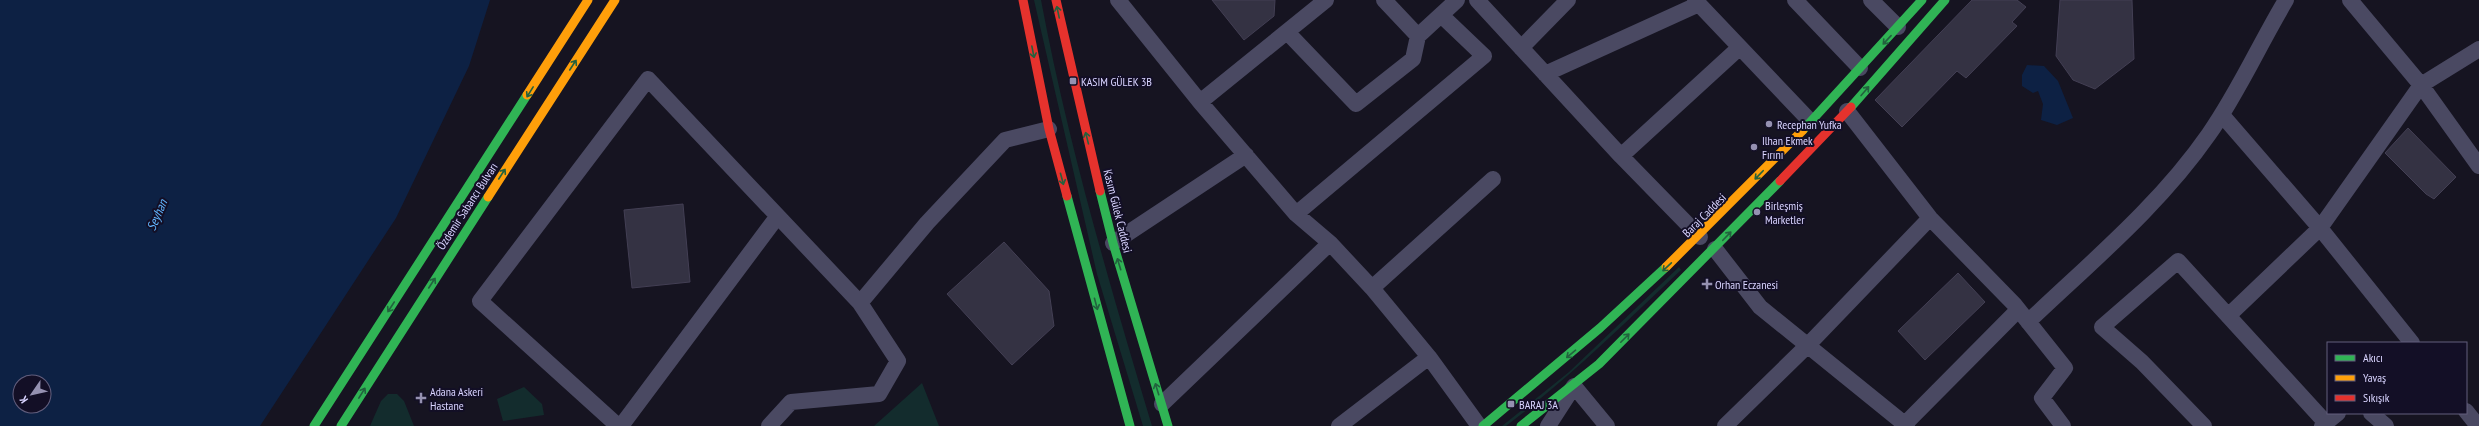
<svg xmlns="http://www.w3.org/2000/svg" width="2479" height="426" font-family="'PT Sans Narrow',sans-serif">
<style>
.green{fill:#132c2d}
.water{fill:#0d2144;fill-rule:evenodd}
.building{fill:#343243;stroke:#433f54}
.lines{fill:none;stroke-linecap:round;stroke-linejoin:round}
.street{stroke:#4a4962;stroke-width:16}
.fast{stroke:#30b455;stroke-width:9}
.slow{stroke:#ff9f0a;stroke-width:9}
.jam{stroke:#e5322d;stroke-width:9}
.oneway{stroke:#22623e}
.poi-dot{fill:#9591b1;stroke:#130f26;stroke-width:1.5}
.labels{text-anchor:middle;dominant-baseline:central;stroke-width:4;stroke-linejoin:round;paint-order:stroke}
.poi-label{font-size:12px;fill:#d9d4ff;stroke:#130f26;text-anchor:start}
.street-label{font-size:12px;fill:#d9d4ff;stroke:#130f26}
.water-label{font-size:13px;font-style:italic;fill:#62b6ff;stroke:#130f26}
</style>
<rect width="100%" height="100%" fill="#161421"/>
<!-- green -->
<path class="green" d="M 1034,0 L 1041,0 C 1068,144 1110,286 1152,426 L 1143,426 L 1097,274 Z
M 1679,267 L 1681,270 C 1624,324 1568,379 1506,426 L 1502,426 L 1569,372 Z
M 922,383 L 939,426 L 874,426 Z
M 524,387 L 542,404 L 544,415 L 503,421 L 497,399 Z
M 388,394 L 397,394 L 404,401 L 414,426 L 370,426 L 381,401 Z"/>
<!-- water -->
<path class="water" d="M 0,0 L 490,0 L 469,66 L 396,218 L 260,426 L 0,426 ZM 20,382 L 44,382 L 44,406 L 20,406 Z
M 2027,65 L 2044,66 L 2058,81 L 2073,118 L 2057,125 L 2041,120 L 2043,104 L 2038,91 L 2033,93 L 2022,86 L 2022,75 Z"/>
<!-- building -->
<path class="building" d="M 1212,0 L 1275,0 L 1274,16 L 1244,40 Z
M 1972,0 L 2017,0 L 2026,7 L 2012,22 L 2017,26 L 1966,78 L 1957,71 L 1902,127 L 1875,100 Z
M 2060,0 L 2132,0 L 2134,59 L 2095,89 L 2073,80 L 2056,56 Z
M 2408,128 L 2456,177 L 2434,199 L 2426,194 L 2385,153 Z
M 683,204 L 690,282 L 632,288 L 624,210 Z
M 1004,242 L 1049,291 L 1054,326 L 1012,365 L 947,294 Z
M 1958,273 L 1985,302 L 1925,360 L 1898,331 Z"/>
<g class="lines">
<!-- street -->
<path class="street" d="M 1118,0 L 1200,102 L 1296,214 L 1330,243 L 1372,288 L 1429,357 L 1479,426
M 1384,0 L 1418,36
M 1477,0 L 1621,156 L 1700,237
M 1695,0 L 1811,122
M 1795,0 L 1860,68
M 1871,0 L 1898,27
M 2350,0 L 2421,85 L 2479,166
M 1287,32 L 1356,104 L 1413,59 L 1418,36 L 1457,0
M 1521,48 L 1568,0
M 1545,74 L 1699,4
M 1200,102 L 1326,0
M 1847,111 L 1930,218 L 2014,304 L 2065,368 L 2042,398 L 2063,426
M 2222,115 L 2320,228 L 2412,343
M 1621,156 L 1739,48
M 1296,214 L 1484,56 L 1441,15
M 1113,243 L 1246,155
M 1715,249 L 1760,307 L 1907,426
M 1372,288 L 1493,179
M 2228,316 L 2320,228 L 2421,85 L 2479,49
M 2028,322 C 2091,262 2159,206 2209,134 C 2239,91 2259,45 2286,0
M 1162,404 L 1330,243
M 2466,411 L 2478,426
M 2371,413 L 2386,426
M 1905,424 L 2018,310
M 618,426 L 480,301 L 648,79 L 860,303
M 621,426 L 777,217
M 769,426 L 791,402 L 879,394 L 898,361 L 860,303 L 927,223 L 1005,140 L 1049,129
M 1339,426 L 1429,357
M 1548,426 L 1574,386 L 1607,426
M 1725,426 L 1808,345 L 1930,218
M 2204,426 L 2142,362 L 2102,327 L 2178,261 L 2326,423
M 2322,426 L 2338,413"/>
<!-- fast -->
<path class="fast" d="M 1851,107 L 1945,0
M 1803,130 L 1922,0
M 1100,191 L 1113,243 L 1168,426
M 1067,196 L 1130,426
M 314,426 L 527,95
M 341,426 L 488,197
M 1483,426 L 1600,328 L 1666,267
M 1521,426 L 1599,364 L 1780,181"/>
<!-- slow -->
<path class="slow" d="M 527,95 L 588,0
M 488,197 L 615,0
M 1666,267 L 1803,130"/>
<!-- jam -->
<path class="jam" d="M 1023,0 L 1049,129 L 1067,196
M 1056,0 L 1100,191
M 1780,181 L 1851,107"/>
</g>
<!-- one-way arrows -->
<defs><path id="oneway-shaft" d="M-6 0H5M1.5-3L5.5 0L1.5 3" fill="none" stroke-width="1.6" stroke-linecap="round" stroke-linejoin="round"/></defs>
<g class="oneway">
<use href="#oneway-shaft" transform="translate(1058 12) rotate(-102)"/>
<use href="#oneway-shaft" transform="translate(1887 40) rotate(133)"/>
<use href="#oneway-shaft" transform="translate(1033 52) rotate(79)"/>
<use href="#oneway-shaft" transform="translate(573 65) rotate(-57)"/>
<use href="#oneway-shaft" transform="translate(1865 91) rotate(-49)"/>
<use href="#oneway-shaft" transform="translate(530 92) rotate(122)"/>
<use href="#oneway-shaft" transform="translate(1087 138) rotate(-104)"/>
<use href="#oneway-shaft" transform="translate(502 174) rotate(-57)"/>
<use href="#oneway-shaft" transform="translate(1759 175) rotate(134)"/>
<use href="#oneway-shaft" transform="translate(1062 179) rotate(75)"/>
<use href="#oneway-shaft" transform="translate(1727 236) rotate(-46)"/>
<use href="#oneway-shaft" transform="translate(1119 264) rotate(-107)"/>
<use href="#oneway-shaft" transform="translate(1667 267) rotate(137)"/>
<use href="#oneway-shaft" transform="translate(432 283) rotate(-57)"/>
<use href="#oneway-shaft" transform="translate(1096 304) rotate(75)"/>
<use href="#oneway-shaft" transform="translate(391 307) rotate(123)"/>
<use href="#oneway-shaft" transform="translate(1625 338) rotate(-45)"/>
<use href="#oneway-shaft" transform="translate(1571 354) rotate(140)"/>
<use href="#oneway-shaft" transform="translate(1157 389) rotate(-107)"/>
<use href="#oneway-shaft" transform="translate(362 393) rotate(-58)"/>
</g>
<!-- markers -->
<g class="poi-dot">
<rect x="1069" y="77" width="8" height="8" rx="2"/>
<circle cx="1769" cy="124" r="4"/>
<circle cx="1754" cy="147" r="4"/>
<circle cx="1757" cy="212" r="4"/>
<path d="M1705 278h4v4h4v4h-4v4h-4v-4h-4v-4h4z"/>
<path d="M419 392h4v4h4v4h-4v4h-4v-4h-4v-4h4z"/>
<rect x="1507" y="400" width="8" height="8" rx="2"/>
</g>
<g class="labels">
<!-- poi labels -->
<g class="poi-label">
<text x="1081" y="81">KASIM GÜLEK 3B</text>
<text x="1777" y="124">Recephan Yufka</text>
<text x="1762" y="140">Ilhan Ekmek<tspan x="1762" dy="14">Fırını</tspan></text>
<text x="1765" y="205">Birleşmiş<tspan x="1765" dy="14">Marketler</tspan></text>
<text x="1715" y="284">Orhan Eczanesi</text>
<text x="430" y="391">Adana Askeri<tspan x="430" dy="14">Hastane</tspan></text>
<text x="1519" y="404">BARAJ 3A</text>
</g>
<!-- street labels -->
<g class="street-label">
<text transform="translate(467 206) rotate(-57)">Özdemir Sabancı Bulvarı</text>
<text transform="translate(1118 211) rotate(76)">Kasım Gülek Caddesi</text>
<text transform="translate(1704 215) rotate(-45)">Baraj Caddesi</text>
</g>
<!-- water labels -->
<g class="water-label">
<text transform="translate(157 215) rotate(-67)">Seyhan</text>
</g>
</g>
<!-- legend -->
<rect x="2327" y="342" width="140" height="72" fill="#130f26" stroke="#625e7d"/>
<rect x="2335" y="355" width="20" height="6" fill="#30b455" stroke="#625e7d"/>
<text x="2363" y="362" font-size="12" fill="#d9d4ff">Akıcı</text>
<rect x="2335" y="375" width="20" height="6" fill="#ff9f0a" stroke="#625e7d"/>
<text x="2363" y="382" font-size="12" fill="#d9d4ff">Yavaş</text>
<rect x="2335" y="395" width="20" height="6" fill="#e5322d" stroke="#625e7d"/>
<text x="2363" y="402" font-size="12" fill="#d9d4ff">Sıkışık</text>
<!-- north arrow -->
<g transform="translate(32 394) rotate(236)"><circle r="19" fill="#130f26" stroke="#625e7d"/>
<path d="M0-3L7 15L0 10L-7 15Z" fill="#9591b1"/>
<text y="-6" font-size="11" font-weight="bold" text-anchor="middle" fill="#d9d4ff">K</text>
</g>
</svg>
